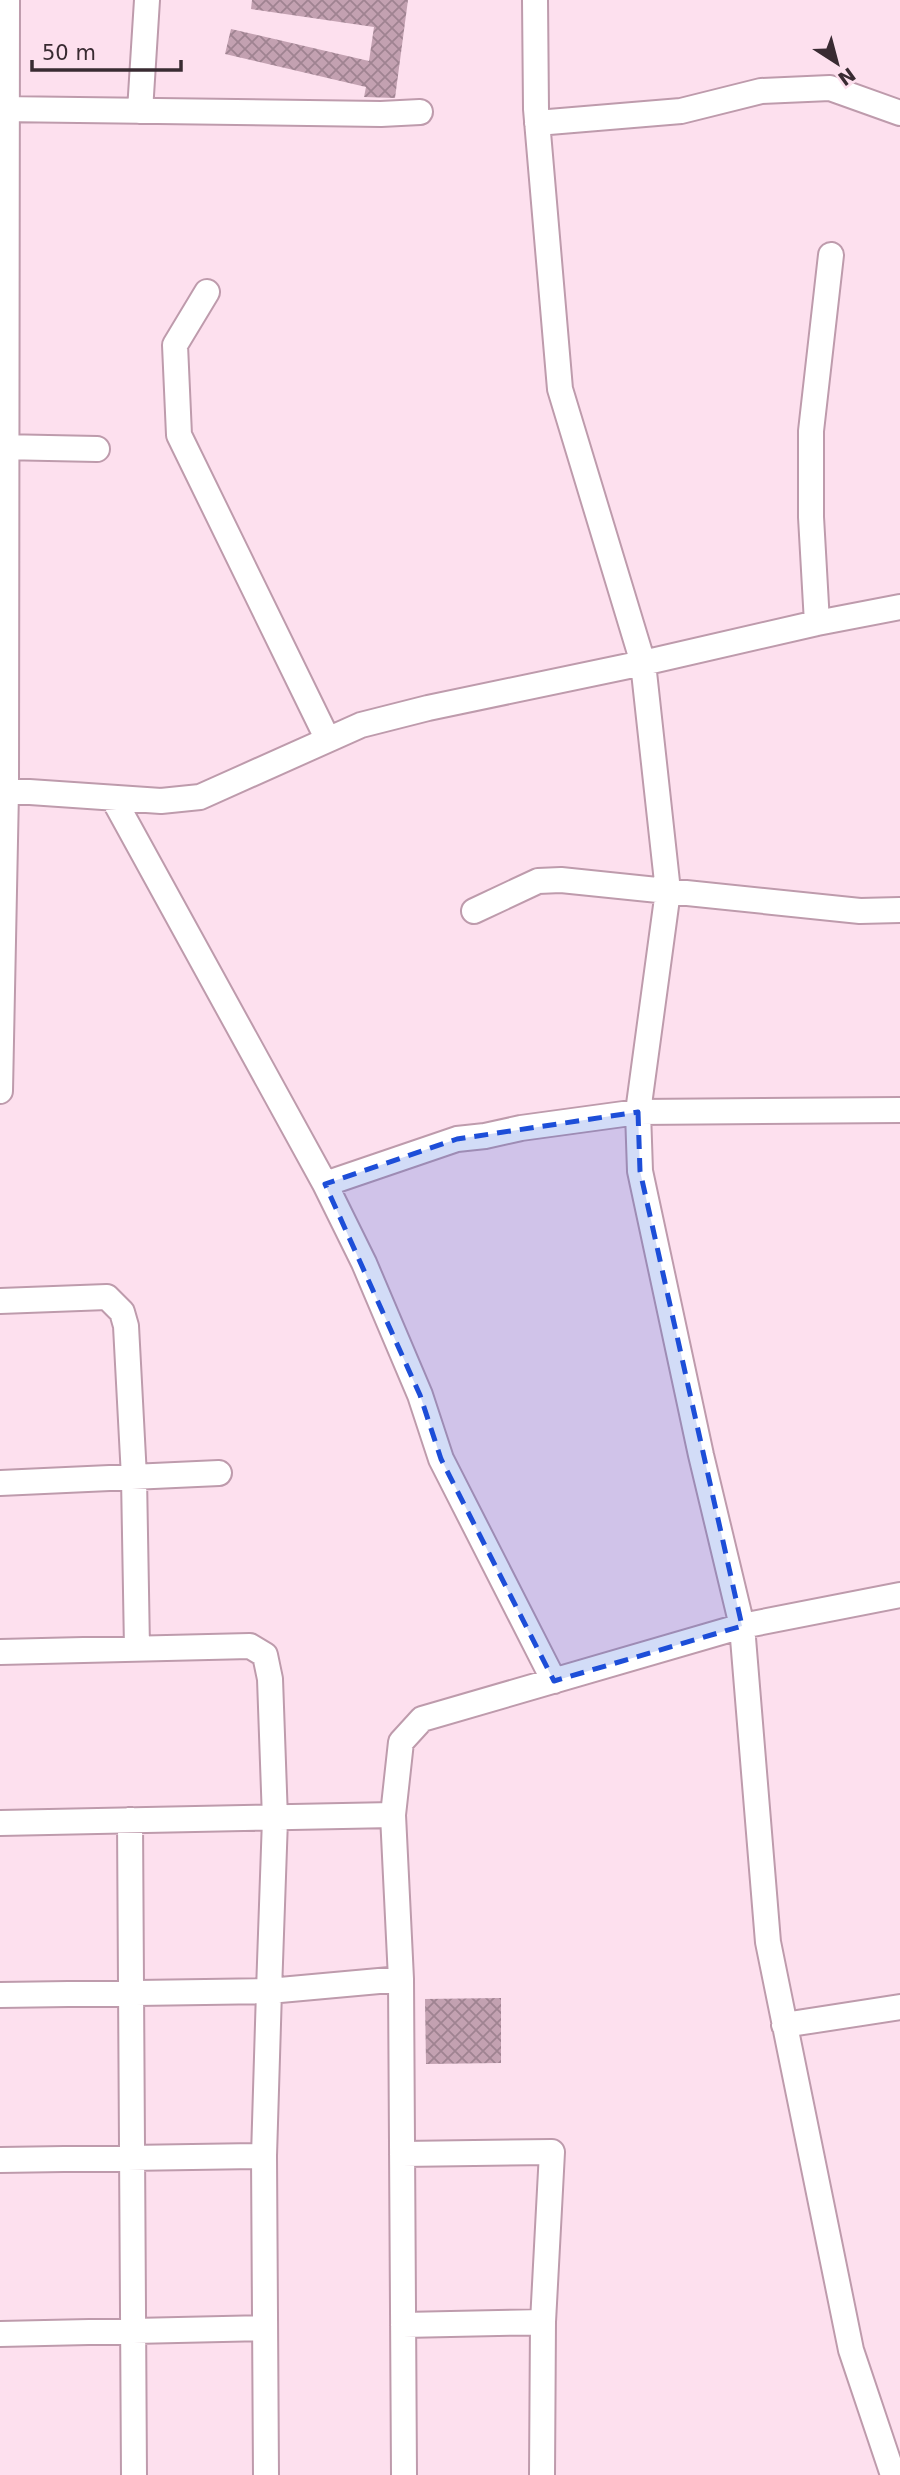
<svg xmlns="http://www.w3.org/2000/svg" width="900" height="2475" font-family="'DejaVu Sans',sans-serif">
<style>
.building{fill:url(#building-cross-hatch)}
.lines{fill:none;stroke-linecap:round;stroke-linejoin:round}
.minor-casing{stroke:#be9bac;stroke-width:28}
.minor{stroke:#fff;stroke-width:24}
.marked{fill:#1d4ed8;fill-opacity:0.2;stroke:#1d4ed8;stroke-width:5;stroke-dasharray:14 9;stroke-linejoin:round}
</style>
<defs>
<pattern id="building-cross-hatch" width="8" height="8" patternUnits="userSpaceOnUse" patternTransform="scale(1.75)"><rect width="8" height="8" fill="#c3a1b1"/><path d="M0 0l8 8M0 8l8-8" fill="none" stroke="#9f8391"/></pattern>
</defs>
<rect width="100%" height="100%" fill="#fde0ee"/>
<!-- building -->
<path class="building" d="M 252,0 L 408,0 L 395,98 L 364,97 L 366,87 L 225,54 L 231,29 L 369,61 L 374,27 L 251,9 Z
M 501,1998 L 501,2063 L 426,2064 L 425,1999 Z"/>
<g class="lines">
<defs>
<path id="minor" d="M 535,0 L 536,109 L 560,389 L 643,663 L 668,891 L 638,1112 L 640,1171 L 701,1455 L 742,1626 L 768,1942 L 851,2350 L 893,2475
M 0,109 L 381,114 L 420,112
M 140,111 L 147,0
M 537,123 L 681,111 L 761,91 L 830,88 L 900,113
M 207,292 L 175,345 L 179,435 L 327,738
M 0,447 L 97,449
M 817,623 L 811,517 L 811,431 L 831,255
M 0,790 L 161,801 L 200,797 L 361,725 L 428,708 L 643,663 L 817,623 L 900,607
M 114,800 L 325,1184 L 364,1263 L 420,1395 L 441,1459 L 554,1681
M 474,911 L 538,881 L 561,880 L 860,911 L 900,910
M 0,1091 L 6,791 L 7,0
M 325,1184 L 457,1139 L 485,1136 L 521,1128 L 638,1112 L 900,1110
M 0,1301 L 107,1297 L 122,1312 L 126,1326 L 134,1477 L 137,1648
M 0,1483 L 219,1473
M 0,1652 L 250,1646 L 265,1655 L 270,1679 L 275,1819 L 269,1991 L 0,1995
M 130,1820 L 134,2475
M 0,1823 L 393,1815
M 784,2025 L 900,2007
M 402,2154 L 552,2152 L 543,2322 L 542,2475
M 0,2160 L 264,2156
M 403,2325 L 543,2322
M 0,2334 L 265,2328
M 266,2475 L 264,2156 L 269,1991 L 401,1979
M 404,2475 L 401,1979 L 393,1815 L 401,1742 L 422,1719 L 742,1626 L 900,1595"/>
</defs>
<!-- minor casing -->
<use href="#minor" class="minor-casing"/>
<!-- minor -->
<use href="#minor" class="minor"/>
</g>
<!-- marked area -->
<path class="marked" d="M 638,1112 L 640,1171 L 742,1626 L 554,1681 L 441,1459 L 420,1395 L 325,1184 L 457,1139 Z"/>
<!-- north arrow -->
<g transform="translate(837 63) rotate(144)" stroke="#fde0ee" stroke-width="5" paint-order="stroke">
<path d="M0-5L12 26L0 18L-12 26Z" fill="#392b32"/>
<text y="-10" font-size="19" font-weight="bold" text-anchor="middle" fill="#392b32">N</text>
</g>
<!-- scale -->
<path d="M32 60v10h149v-10" fill="none" stroke="#392b32" stroke-width="3.5"/>
<text x="42" y="60" font-size="21" fill="#392b32" stroke="#fde0ee" stroke-width="5" paint-order="stroke">50 m</text>
</svg>
